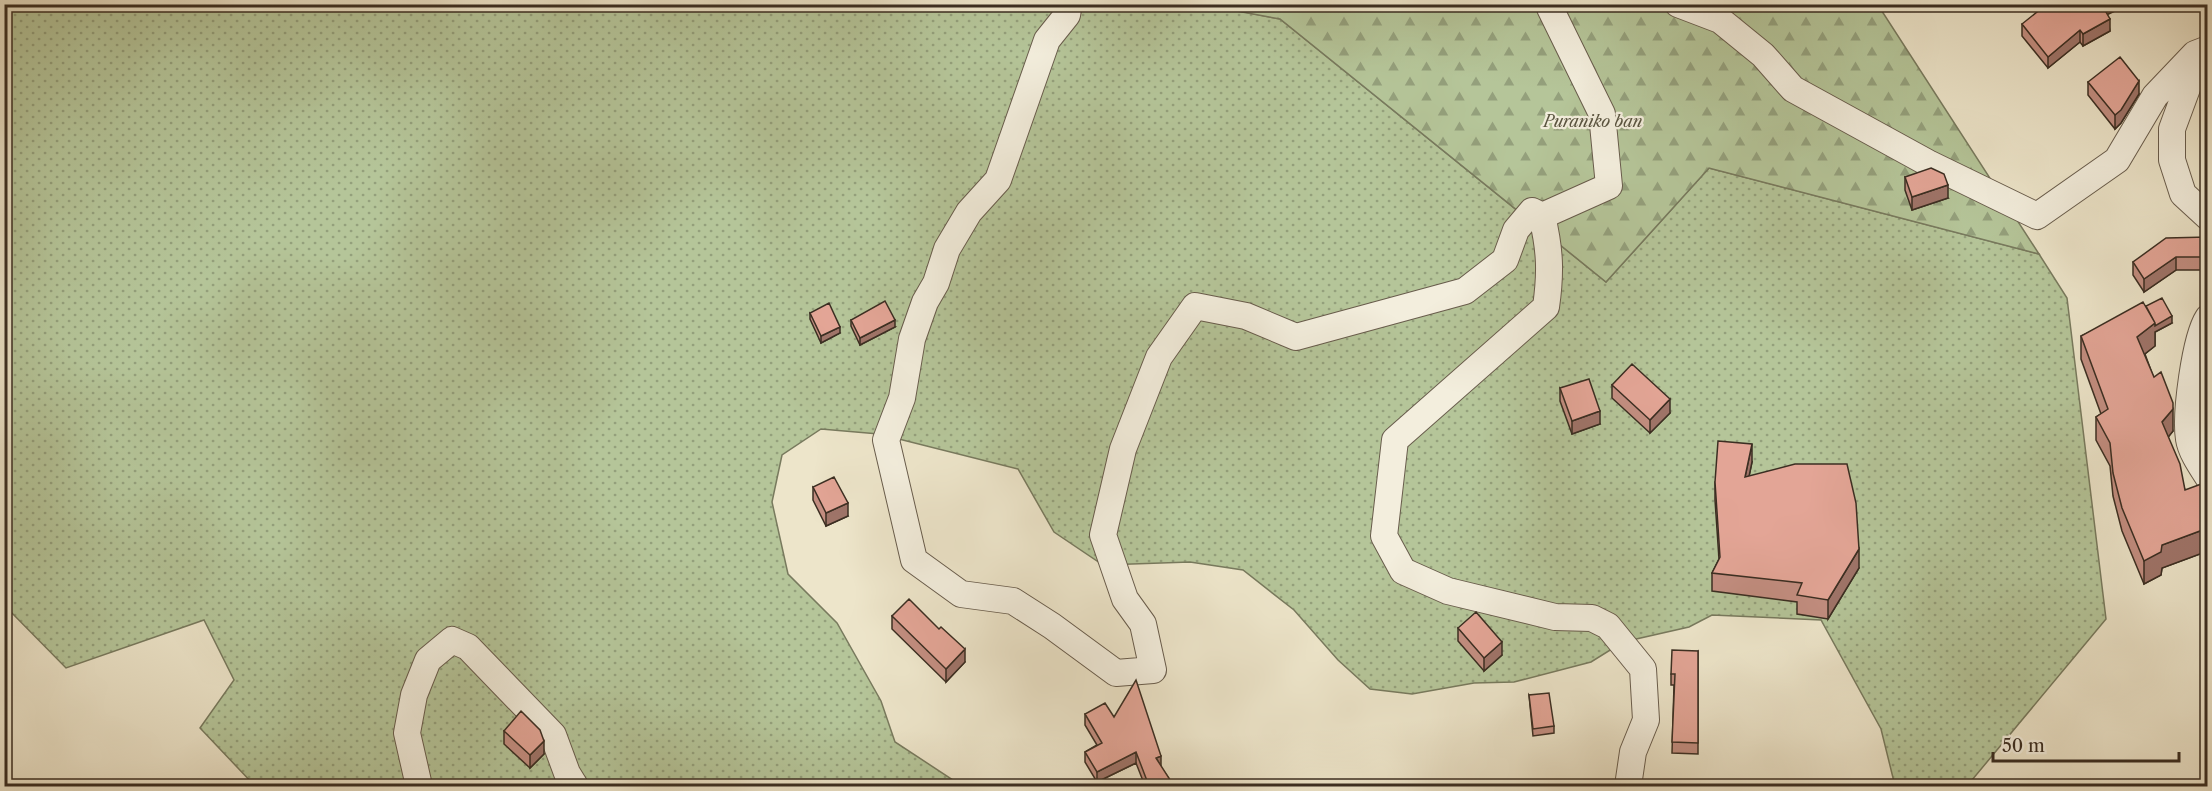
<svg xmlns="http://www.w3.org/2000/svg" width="2212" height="791" font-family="'Libre Caslon Text',serif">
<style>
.grass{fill:url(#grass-dots);stroke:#787a5e;stroke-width:1.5}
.forest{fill:url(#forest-firs);stroke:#787a5e;stroke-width:1.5}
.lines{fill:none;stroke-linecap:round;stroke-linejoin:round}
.street-casing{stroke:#685c4c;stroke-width:28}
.street{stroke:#f3eedd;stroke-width:26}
.wall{fill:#c38e81;stroke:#3b2e22;stroke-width:1.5}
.shaded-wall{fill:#9f7469;stroke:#3b2e22;stroke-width:1.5}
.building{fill:#e3a596;stroke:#3b2e22;stroke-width:1.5}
.labels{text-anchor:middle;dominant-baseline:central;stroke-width:4.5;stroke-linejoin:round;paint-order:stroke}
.park-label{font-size:16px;font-style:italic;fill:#5a5440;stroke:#f3eedd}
</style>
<defs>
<pattern id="grass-dots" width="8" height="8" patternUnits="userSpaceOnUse" patternTransform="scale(1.5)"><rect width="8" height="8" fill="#b5c599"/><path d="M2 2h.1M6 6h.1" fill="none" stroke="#94a07c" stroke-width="1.8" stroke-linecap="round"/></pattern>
<pattern id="forest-firs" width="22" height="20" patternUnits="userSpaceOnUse" patternTransform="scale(1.5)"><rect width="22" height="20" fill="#b5c599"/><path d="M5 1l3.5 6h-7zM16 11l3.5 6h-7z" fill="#94a07c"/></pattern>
</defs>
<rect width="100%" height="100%" fill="#ede5ca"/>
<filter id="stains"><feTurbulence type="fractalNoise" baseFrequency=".00333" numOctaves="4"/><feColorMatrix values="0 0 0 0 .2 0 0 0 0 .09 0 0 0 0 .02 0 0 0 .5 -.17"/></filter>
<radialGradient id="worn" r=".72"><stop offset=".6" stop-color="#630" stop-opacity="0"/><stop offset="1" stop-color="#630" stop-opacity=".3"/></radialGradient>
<!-- grass -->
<path class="grass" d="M 1204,4 L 1280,19 L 1606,282 L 1709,168 L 2039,254 L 2067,298 L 2106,619 L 1967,786 L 1895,786 L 1881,729 L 1821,620 L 1712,615 L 1689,627 L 1623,642 L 1591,662 L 1514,682 L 1474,683 L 1412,694 L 1370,689 L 1338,660 L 1294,610 L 1243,570 L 1190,562 L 1103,565 L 1054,532 L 1018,469 L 879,434 L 821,429 L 782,455 L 772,502 L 788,574 L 837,623 L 881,701 L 895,742 L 953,780 L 957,786 L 255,786 L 200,728 L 234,680 L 204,620 L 66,668 L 5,606 L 4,5 Z"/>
<!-- forest -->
<path class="forest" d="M 1204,5 L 1878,5 L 2039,254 L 1709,168 L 1606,282 L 1280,19 Z"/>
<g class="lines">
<defs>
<path id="street" d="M 1069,4 L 1067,15 L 1047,40 L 998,180 L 969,212 L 947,249 L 936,283 L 925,302 L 912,339 L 902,398 L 886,440 L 914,560 L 961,594 L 1013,601 L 1052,626 L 1116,673 L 1153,670 L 1143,624 L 1125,599 L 1103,535 L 1123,449 L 1159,357 L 1195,306 L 1246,316 L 1296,337 L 1465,291 L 1505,260 L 1516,230 L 1532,211 L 1542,216
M 1554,4 L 1550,8 L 1602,114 L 1609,186 L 1542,216 C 1550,250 1551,272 1546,307 L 1395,440 L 1384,536 L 1403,571 L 1448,591 L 1555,617 L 1592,618 L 1608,626 L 1643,669 L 1646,720 L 1633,752 L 1628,786
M 1678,4 L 1720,20 L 1763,55 L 1793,89 L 1928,163 L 2037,216 L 2117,160 L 2155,96 L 2195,54 L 2208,49
M 2195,55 L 2189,83 L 2172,129 L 2172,160 L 2183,194 L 2208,217
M 2208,318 C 2195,338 2185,415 2189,439 C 2191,452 2201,466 2208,477
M 419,786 L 407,733 L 414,695 L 428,660 L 452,640 L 468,647 L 553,735 L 567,773 L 575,786"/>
</defs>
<!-- street casing -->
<use href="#street" class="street-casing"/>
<!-- street -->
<use href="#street" class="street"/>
</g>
<!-- wall -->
<path class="wall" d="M 2107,15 L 2110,31 L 2083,46 L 2080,42 L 2048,68 L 2022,36 L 2022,24 Z
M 2088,82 L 2139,94 L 2121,123 L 2115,129 L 2088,95 Z
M 1905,177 L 1948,198 L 1912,210 L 1905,190 Z
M 2208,237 L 2208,270 L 2176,270 L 2144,292 L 2133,275 L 2133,262 Z
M 2146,306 L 2172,323 L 2155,332 L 2155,346 L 2145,354 L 2173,431 L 2168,437 L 2185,490 L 2208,491 L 2208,551 L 2162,568 L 2161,575 L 2144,584 L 2122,531 L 2113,496 L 2110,466 L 2096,440 L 2096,417 L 2101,414 L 2081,359 L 2081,336 Z
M 810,313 L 840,333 L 821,343 L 810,319 Z
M 851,320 L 895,327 L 860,345 L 851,326 Z
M 1612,385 L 1670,413 L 1650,433 L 1612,398 Z
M 1560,388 L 1600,424 L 1572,434 L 1560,401 Z
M 1752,462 L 1749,476 L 1859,568 L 1828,619 L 1797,614 L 1797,602 L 1712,591 L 1712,573 L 1719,559 L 1715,500 L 1715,482 Z
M 813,487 L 848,516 L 826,526 L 813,500 Z
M 892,616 L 965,662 L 946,682 L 892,629 Z
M 1458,628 L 1502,655 L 1484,671 L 1458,641 Z
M 1698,651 L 1698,754 L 1672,753 L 1674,685 L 1671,685 L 1671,674 Z
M 1529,695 L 1554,726 L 1554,733 L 1533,736 Z
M 1085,714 L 1114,717 L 1161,767 L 1174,786 L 1145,786 L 1136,763 L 1097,782 L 1085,762 L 1085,752 L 1097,745 L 1085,725 Z
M 504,731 L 544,754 L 530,768 L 504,744 Z"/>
<!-- shaded-wall -->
<path class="shaded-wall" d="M 2104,4 L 2130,4 L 2102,17 L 2102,5 Z
M 2110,19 L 2110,31 L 2083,46 L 2083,34 Z
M 2080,30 L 2080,42 L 2048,68 L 2048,57 Z
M 2139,81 L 2139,94 L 2121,123 L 2115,129 L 2115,115 Z
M 1948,185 L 1948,198 L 1912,210 L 1912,197 Z
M 2176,257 L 2176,270 L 2144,292 L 2144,279 Z
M 2172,316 L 2172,323 L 2155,332 L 2155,346 L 2137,360 L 2137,337 L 2155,323 Z
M 895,320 L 895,327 L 860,345 L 860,338 Z
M 840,327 L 840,333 L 821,343 L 821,336 Z
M 1670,399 L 1670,413 L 1650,433 L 1650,420 Z
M 2173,409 L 2173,431 L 2162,445 L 2162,422 Z
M 1600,411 L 1600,424 L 1572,434 L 1572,421 Z
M 1752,444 L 1752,462 L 1745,496 L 1745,477 Z
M 848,503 L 848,516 L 826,526 L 826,513 Z
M 2208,504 L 2208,527 L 2201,505 Z
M 2208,528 L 2208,551 L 2162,568 L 2161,575 L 2144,584 L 2144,561 L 2162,545 Z
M 1859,549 L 1859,568 L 1828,619 L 1828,600 Z
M 1502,642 L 1502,655 L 1484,671 L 1484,658 Z
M 965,649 L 965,662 L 946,682 L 946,669 Z
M 544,741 L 544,754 L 530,768 L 530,755 Z
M 1136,752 L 1136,763 L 1097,782 L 1097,772 Z
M 1161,756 L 1161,767 L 1156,758 Z"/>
<!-- building -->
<path class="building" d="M 2047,4 L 2104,4 L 2102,5 L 2110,19 L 2083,34 L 2080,30 L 2048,57 L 2022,24 Z
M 2120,57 L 2139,81 L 2121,110 L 2115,115 L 2088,82 Z
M 1931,168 L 1944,174 L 1948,185 L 1912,197 L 1905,177 Z
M 2208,237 L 2208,257 L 2176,257 L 2144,279 L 2133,262 L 2166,238 Z
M 2162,298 L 2172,316 L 2155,326 L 2155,323 L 2146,306 Z
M 885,301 L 895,320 L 860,338 L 851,320 Z
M 2143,302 L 2155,323 L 2137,337 L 2154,377 L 2161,372 L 2173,403 L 2173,409 L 2162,422 L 2180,464 L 2185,490 L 2204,483 L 2208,491 L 2208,504 L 2201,505 L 2208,528 L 2162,545 L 2161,552 L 2144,561 L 2122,508 L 2113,473 L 2110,443 L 2096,417 L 2108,409 L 2081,336 Z
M 829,303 L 840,327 L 821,336 L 810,313 Z
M 1632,364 L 1670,399 L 1650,420 L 1612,385 Z
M 1589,379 L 1600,411 L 1572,421 L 1560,388 Z
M 1718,441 L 1752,444 L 1745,477 L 1795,464 L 1847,464 L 1856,503 L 1859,549 L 1828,600 L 1797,595 L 1802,583 L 1712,573 L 1720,557 L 1715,482 Z
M 834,477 L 848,503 L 826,513 L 813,487 Z
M 909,599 L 939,629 L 941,627 L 965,649 L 946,669 L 892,616 Z
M 1476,612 L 1502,642 L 1484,658 L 1458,628 Z
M 1672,650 L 1698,651 L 1698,743 L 1672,742 L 1675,674 L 1671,674 Z
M 1136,680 L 1161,756 L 1156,758 L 1174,786 L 1149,786 L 1136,752 L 1097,772 L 1085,752 L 1102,743 L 1085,714 L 1105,703 L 1114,717 Z
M 1549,693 L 1554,726 L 1533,729 L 1529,695 Z
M 521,711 L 540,730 L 544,741 L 530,755 L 504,731 Z
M 1695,782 L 1704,786 L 1693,786 Z"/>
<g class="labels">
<!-- park labels -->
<g class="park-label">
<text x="1593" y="121">Puraniko ban</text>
</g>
</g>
<!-- margin -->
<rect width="2212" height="791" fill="none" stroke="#ede5ca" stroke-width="24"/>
<rect x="6" y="6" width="2200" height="779" fill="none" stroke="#3b2e22" stroke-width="3"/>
<rect x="12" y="12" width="2188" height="767" fill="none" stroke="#3b2e22" stroke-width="1.5"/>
<!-- scale -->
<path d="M1993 752v9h186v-9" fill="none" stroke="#3b2e22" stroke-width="3"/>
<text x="2002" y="752" font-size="18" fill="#3b2e22" stroke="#f3eedd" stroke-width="4.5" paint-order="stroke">50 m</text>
<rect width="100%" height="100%" filter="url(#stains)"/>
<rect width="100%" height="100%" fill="url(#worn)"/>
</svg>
